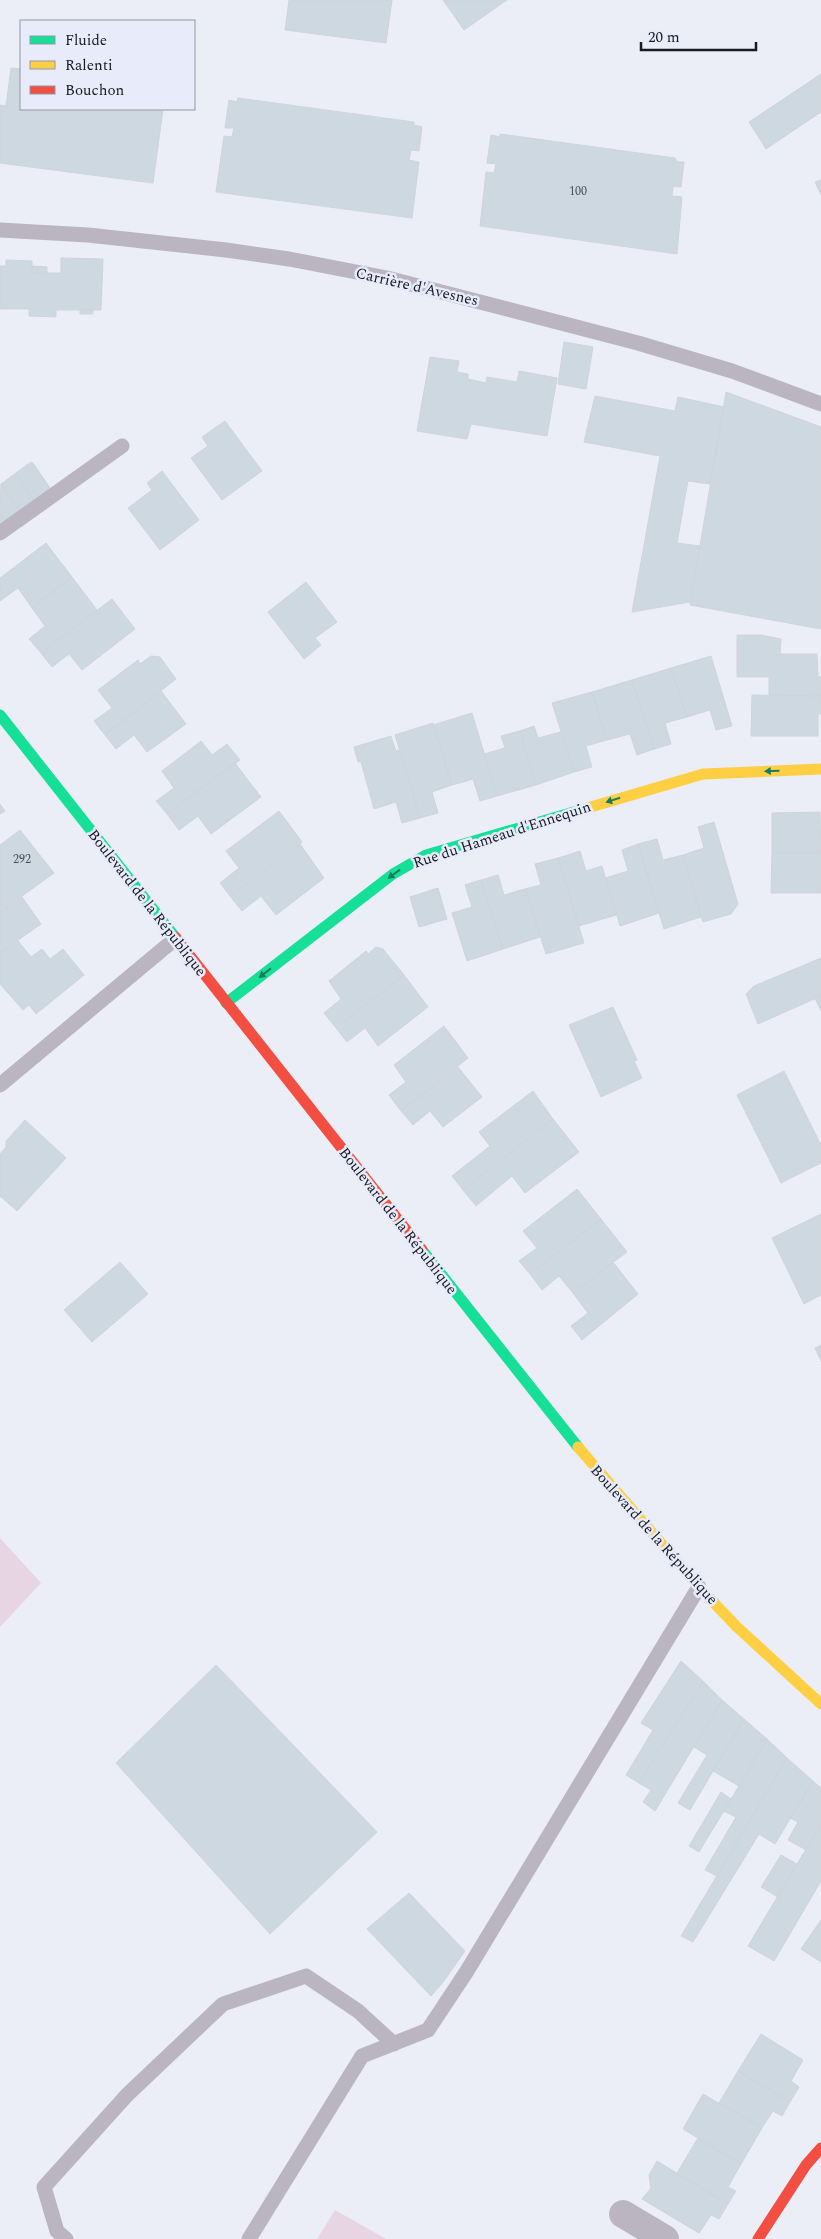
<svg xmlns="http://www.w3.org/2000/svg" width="821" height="2239" font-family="Spectral,serif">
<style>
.green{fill:#e7d5e4}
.building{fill:#cdd8e1;stroke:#d0d4da}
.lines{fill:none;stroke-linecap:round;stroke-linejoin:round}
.lane{stroke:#bab5c1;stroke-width:15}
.street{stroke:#bab5c1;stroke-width:28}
.fast{stroke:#16e098;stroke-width:11}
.slow{stroke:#ffcf43;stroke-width:11}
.jam{stroke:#f24e42;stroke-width:11}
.oneway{fill:#187d5c}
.labels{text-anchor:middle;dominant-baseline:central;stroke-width:5;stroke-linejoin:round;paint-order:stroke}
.number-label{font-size:12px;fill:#494c52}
.street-label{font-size:15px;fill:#191a1f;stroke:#e7ebfa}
</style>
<rect width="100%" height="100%" fill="#ebeef6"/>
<!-- green -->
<path class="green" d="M 0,1538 L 41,1583 L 0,1627 Z
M 335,2210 L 386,2239 L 317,2239 Z"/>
<!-- building -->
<path class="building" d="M 289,0 L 392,0 L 386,43 L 285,30 Z
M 443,0 L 507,0 L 464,30 Z
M 11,68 L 21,69 L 21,109 L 163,109 L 153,183 L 0,163 L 0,105 L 6,106 Z
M 821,74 L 821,112 L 766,149 L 749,122 Z
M 238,98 L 414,122 L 414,125 L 422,127 L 419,151 L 411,150 L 409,160 L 419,162 L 412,218 L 216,192 L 224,136 L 232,137 L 234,128 L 225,128 L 229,100 L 237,102 Z
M 500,134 L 675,158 L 677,162 L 684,162 L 681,187 L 673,186 L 672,196 L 682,197 L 677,254 L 480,226 L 486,172 L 494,173 L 496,164 L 487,163 L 491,135 L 500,137 Z
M 821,180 L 821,195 L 815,182 Z
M 61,258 L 103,259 L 101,310 L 56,310 L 56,317 L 29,316 L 29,309 L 0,309 L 0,266 L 6,266 L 6,260 L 32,261 L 32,273 L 61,273 Z
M 32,266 L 47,267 L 47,273 L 32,273 Z
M 80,310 L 93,310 L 93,314 L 80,314 Z
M 564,342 L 593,347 L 586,389 L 558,384 Z
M 430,357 L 459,361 L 457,372 L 468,374 L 468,379 L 486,383 L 487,377 L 517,382 L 519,371 L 557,378 L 547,436 L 471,424 L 467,439 L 417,431 Z
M 726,392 L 821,427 L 821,629 L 690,605 Z
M 595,396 L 675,411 L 678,397 L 724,407 L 710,484 L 688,481 L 677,543 L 700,546 L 690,602 L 632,612 L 660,456 L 584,442 Z
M 225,421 L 262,471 L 222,500 L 191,458 L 208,446 L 202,437 Z
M 31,462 L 33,463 L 50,488 L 34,500 L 16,473 Z
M 162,471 L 199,520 L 160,550 L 128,508 L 152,490 L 147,483 Z
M 16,473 L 34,500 L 19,510 L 1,484 Z
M 1,484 L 19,510 L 5,520 L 0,513 Z
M 0,513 L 5,520 L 0,524 Z
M 46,543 L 72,577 L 32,608 L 18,588 L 0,601 L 0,578 Z
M 72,577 L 97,610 L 41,653 L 29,639 L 45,626 L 32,608 Z
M 306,582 L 337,622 L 315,638 L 321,645 L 304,659 L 268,612 Z
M 112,599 L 135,629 L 82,670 L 69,654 L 52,667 L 41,653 Z
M 737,635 L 761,635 L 781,639 L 780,654 L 817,654 L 818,677 L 821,677 L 821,696 L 769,695 L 769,677 L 737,677 Z
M 151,656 L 160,657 L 176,679 L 105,735 L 94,721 L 112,708 L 98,690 L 138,660 L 140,664 Z
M 711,656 L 732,726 L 716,730 L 710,710 L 687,717 L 671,668 Z
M 671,668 L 687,717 L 665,723 L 671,744 L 654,749 L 632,680 Z
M 632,680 L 654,749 L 637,755 L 630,734 L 607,740 L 592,692 Z
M 161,691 L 186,724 L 147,752 L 134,735 L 116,749 L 105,735 Z
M 592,692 L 607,740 L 586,746 L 592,767 L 574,772 L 552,703 Z
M 752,695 L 821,696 L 821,714 L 818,714 L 818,736 L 751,736 Z
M 472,713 L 497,796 L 480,801 L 473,779 L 452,785 L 433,725 Z
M 433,723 L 452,785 L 432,792 L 438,813 L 420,818 L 395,735 Z
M 534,726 L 538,738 L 561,732 L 574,772 L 536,785 L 520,731 Z
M 520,731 L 536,785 L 497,796 L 484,754 L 505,748 L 501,736 Z
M 391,736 L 396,751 L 400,750 L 420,818 L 402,823 L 396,802 L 374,809 L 361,762 L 358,762 L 354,747 Z
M 201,741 L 212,755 L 227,744 L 240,760 L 167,814 L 156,801 L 174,788 L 162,771 Z
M 235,763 L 261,797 L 211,834 L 198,816 L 179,830 L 167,814 Z
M 0,804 L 5,811 L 0,814 Z
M 279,811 L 302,842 L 230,896 L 220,883 L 239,868 L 226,851 Z
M 820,812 L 821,853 L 772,853 L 772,813 Z
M 714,822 L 738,904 L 731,914 L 703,922 L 683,855 L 704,848 L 698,827 Z
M 20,830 L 54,873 L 0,912 L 0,845 Z
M 657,839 L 663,860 L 683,855 L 701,917 L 664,929 L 638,844 Z
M 300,844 L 324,878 L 276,915 L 261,896 L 242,911 L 230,896 Z
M 638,844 L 659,913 L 620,926 L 606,878 L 628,871 L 622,850 Z
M 580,851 L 586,871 L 602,866 L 616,915 L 579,926 L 558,858 Z
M 772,853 L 821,853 L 821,893 L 771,893 Z
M 558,858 L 584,943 L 546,954 L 525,889 L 541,885 L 535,864 Z
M 498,875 L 504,895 L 525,889 L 540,937 L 503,949 L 481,880 Z
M 481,880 L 503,949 L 467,961 L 452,913 L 472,907 L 465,885 Z
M 438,888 L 447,919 L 419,927 L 410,897 Z
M 22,897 L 41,924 L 0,953 L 0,912 Z
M 18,941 L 31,957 L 42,949 L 50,959 L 63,949 L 84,975 L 36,1014 L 29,1005 L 23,1010 L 0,984 L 0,953 Z
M 376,947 L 383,949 L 404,975 L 336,1028 L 324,1013 L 341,999 L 329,981 L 366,951 L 368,954 Z
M 821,958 L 821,996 L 758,1024 L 746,994 L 754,986 Z
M 404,975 L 428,1007 L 378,1046 L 365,1028 L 347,1042 L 336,1028 Z
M 821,996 L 821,1011 L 815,998 Z
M 613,1007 L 637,1060 L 634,1061 L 642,1078 L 601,1097 L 569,1025 Z
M 444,1026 L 468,1058 L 401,1111 L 389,1095 L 406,1082 L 394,1065 Z
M 458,1067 L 482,1097 L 443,1127 L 430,1111 L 413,1125 L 401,1111 Z
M 784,1071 L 821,1145 L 821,1163 L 781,1183 L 737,1095 Z
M 533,1091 L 553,1119 L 463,1190 L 452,1176 L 490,1146 L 479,1132 Z
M 553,1119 L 579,1152 L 525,1193 L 512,1176 L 476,1206 L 463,1190 Z
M 25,1120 L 66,1158 L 17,1211 L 0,1196 L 0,1154 L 6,1147 L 6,1141 Z
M 577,1189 L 601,1219 L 530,1274 L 519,1261 L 537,1248 L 523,1231 Z
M 821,1214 L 821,1295 L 804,1304 L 772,1238 Z
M 601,1219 L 627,1252 L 573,1293 L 559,1276 L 542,1290 L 530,1274 Z
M 120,1262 L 148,1294 L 92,1342 L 64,1310 Z
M 613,1262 L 638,1294 L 582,1340 L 571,1326 L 588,1313 L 573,1293 Z
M 821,1345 L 821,1361 L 815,1348 Z
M 681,1661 L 703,1681 L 639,1783 L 626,1775 L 653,1730 L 641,1723 Z
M 216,1665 L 377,1832 L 270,1934 L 116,1763 Z
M 703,1681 L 722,1700 L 655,1811 L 643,1802 L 651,1790 L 639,1783 Z
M 722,1700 L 744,1719 L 690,1810 L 678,1803 L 707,1755 L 694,1747 Z
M 744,1719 L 767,1739 L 739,1786 L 713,1771 Z
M 767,1739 L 787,1758 L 717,1876 L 705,1870 L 736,1817 L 724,1811 Z
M 787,1758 L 813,1781 L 775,1844 L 759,1834 L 693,1942 L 681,1936 Z
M 813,1781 L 821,1788 L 821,1824 L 806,1850 L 788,1840 L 798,1822 L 790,1818 Z
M 721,1792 L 731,1799 L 699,1852 L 689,1846 Z
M 821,1824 L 821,1881 L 774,1961 L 748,1946 Z
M 781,1855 L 797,1864 L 778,1897 L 761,1887 Z
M 409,1893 L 465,1951 L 444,1981 L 431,1996 L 367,1929 Z
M 821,1920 L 821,1962 L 801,1949 Z
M 761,2034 L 803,2060 L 791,2081 L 799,2087 L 790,2102 L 738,2071 Z
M 738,2071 L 790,2102 L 782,2116 L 773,2111 L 762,2128 L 719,2103 Z
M 703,2094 L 762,2128 L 741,2164 L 683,2129 Z
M 698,2138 L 741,2164 L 728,2187 L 736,2191 L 728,2204 L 677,2173 Z
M 657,2161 L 728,2204 L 719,2219 L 711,2215 L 699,2233 L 642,2199 L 651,2188 L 649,2175 Z"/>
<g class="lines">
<!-- lane -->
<path class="lane" d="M 0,230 L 88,235 L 226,250 L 289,259 L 387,278 L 638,343 L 732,371 L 821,404
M 0,533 L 122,446
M 0,1085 L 175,939
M 66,2239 L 57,2231 L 44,2187 L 127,2095 L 223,2004 L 306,1976 L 358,2011 L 394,2044
M 249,2239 L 362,2056 L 428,2030 L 467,1971 L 699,1587"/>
<!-- street -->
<path class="street" d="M 623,2214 L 665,2239"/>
<!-- fast -->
<path class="fast" d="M 0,715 L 175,937
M 226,1003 L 393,874 L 426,855 L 584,809
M 422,1250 L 578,1447"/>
<!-- slow -->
<path class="slow" d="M 584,809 L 703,774 L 821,769
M 578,1447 L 699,1587 L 736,1626 L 821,1704"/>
<!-- jam -->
<path class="jam" d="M 175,937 L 422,1250
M 758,2239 L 806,2165 L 821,2148"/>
</g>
<!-- one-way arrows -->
<defs><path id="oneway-solid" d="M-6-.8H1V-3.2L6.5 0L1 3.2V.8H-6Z" transform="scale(1.25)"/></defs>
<g class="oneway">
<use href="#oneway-solid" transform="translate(772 771) rotate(178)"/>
<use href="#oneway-solid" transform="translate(613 800) rotate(163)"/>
<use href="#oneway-solid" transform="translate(394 874) rotate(144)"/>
<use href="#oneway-solid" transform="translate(265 973) rotate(142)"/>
</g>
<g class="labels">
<!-- number labels -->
<g class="number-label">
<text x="578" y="191">100</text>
<text x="22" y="859">292</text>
</g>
<!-- street labels -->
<g class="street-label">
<text transform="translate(417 287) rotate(13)">Carrière d'Avesnes</text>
<text transform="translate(502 835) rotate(-18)">Rue du Hameau d'Ennequin</text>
<text transform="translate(147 903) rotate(52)">Boulevard de la République</text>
<text transform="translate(398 1221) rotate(52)">Boulevard de la République</text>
<text transform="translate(654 1535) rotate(48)">Boulevard de la République</text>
</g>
</g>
<!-- legend -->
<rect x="20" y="20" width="175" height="90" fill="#e7ebfa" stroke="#9597a2"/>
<rect x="30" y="36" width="25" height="8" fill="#16e098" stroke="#9597a2"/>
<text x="65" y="45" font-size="15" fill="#191a1f">Fluide</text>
<rect x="30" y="61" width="25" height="8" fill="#ffcf43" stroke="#9597a2"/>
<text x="65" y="70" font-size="15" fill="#191a1f">Ralenti</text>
<rect x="30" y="86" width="25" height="8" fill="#f24e42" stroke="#9597a2"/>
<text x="65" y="95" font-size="15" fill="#191a1f">Bouchon</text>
<!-- scale -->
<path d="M641 42v8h115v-8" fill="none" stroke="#191a1f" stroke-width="2.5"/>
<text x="648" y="42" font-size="15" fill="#191a1f" stroke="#e7ebfa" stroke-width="4" paint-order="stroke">20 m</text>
</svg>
